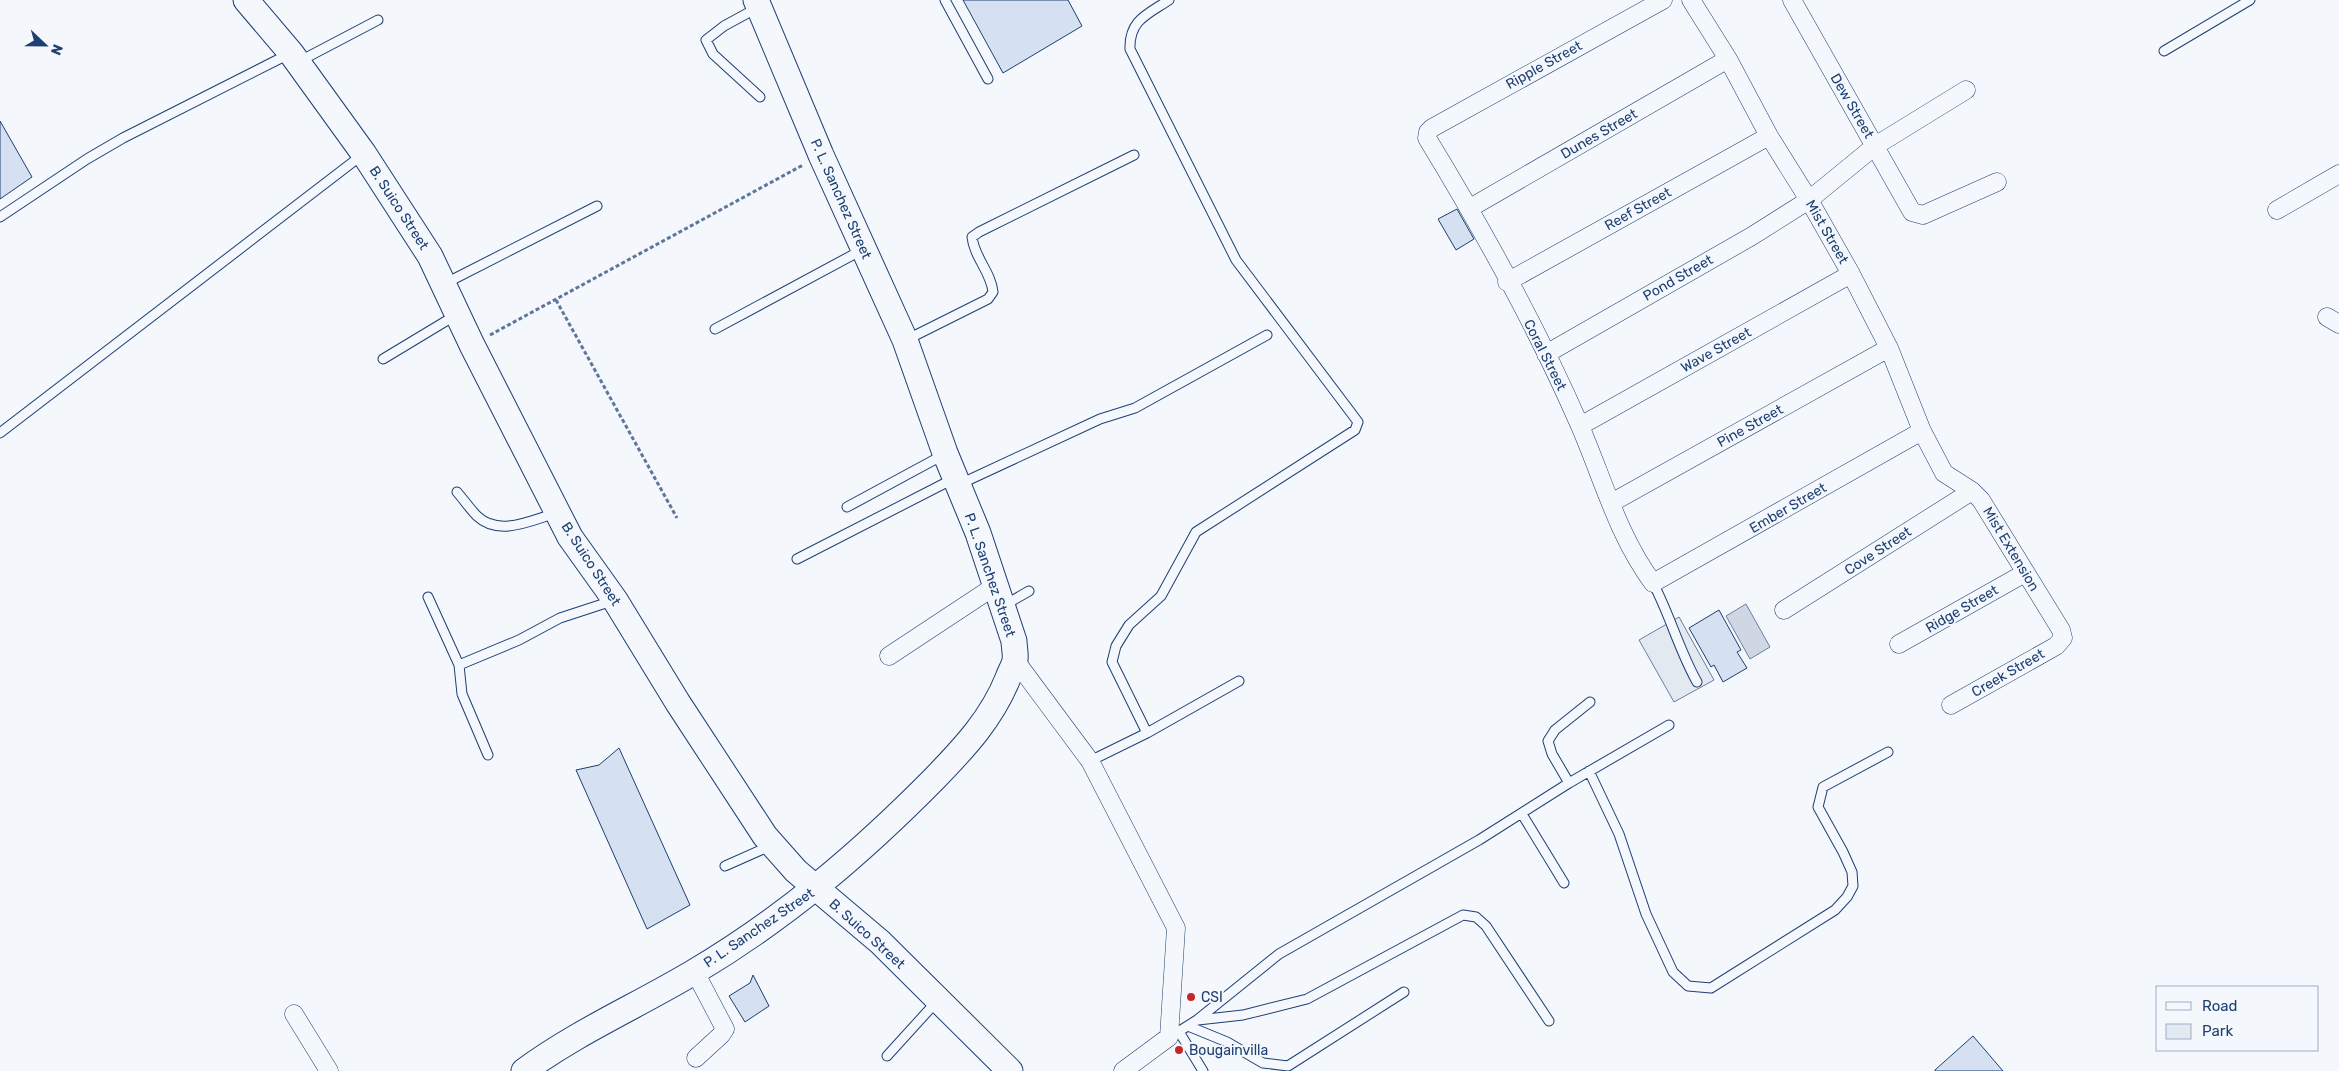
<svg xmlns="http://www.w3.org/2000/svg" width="2339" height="1071" font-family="Rubik,sans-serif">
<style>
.green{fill:#e3e9f0;stroke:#687fa3}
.water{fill:#cfd7e4;stroke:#687fa3}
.building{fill:#d5e0f0;stroke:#1d3f73}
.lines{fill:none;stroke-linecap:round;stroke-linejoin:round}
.lane-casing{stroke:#1d3f73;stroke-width:11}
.street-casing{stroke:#1d3f73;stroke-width:19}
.secondary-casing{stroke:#1d3f73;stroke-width:27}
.path{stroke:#5e769c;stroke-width:3;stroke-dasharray:4 2.5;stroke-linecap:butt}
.lane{stroke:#f4f7fb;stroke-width:9}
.street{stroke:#f4f7fb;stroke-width:18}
.secondary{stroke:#f4f7fb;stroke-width:25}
.poi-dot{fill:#c62828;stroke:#f4f7fb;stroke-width:2}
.labels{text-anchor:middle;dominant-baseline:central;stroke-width:4;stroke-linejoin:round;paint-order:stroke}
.street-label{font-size:14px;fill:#1d3f73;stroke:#f4f7fb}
.poi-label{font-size:14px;fill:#1d3f73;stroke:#f4f7fb;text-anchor:start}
</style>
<rect width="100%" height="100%" fill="#f4f7fb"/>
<!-- green -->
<path class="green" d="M 1679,617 L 1714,680 L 1674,702 L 1639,640 Z"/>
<!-- water -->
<path class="water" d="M 1746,604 L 1770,647 L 1750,659 L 1726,616 Z"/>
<!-- building -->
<path class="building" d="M 963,0 L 1068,0 L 1082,26 L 1003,73 Z
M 0,121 L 32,177 L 0,199 Z
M 1457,209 L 1474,239 L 1456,250 L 1438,219 Z
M 1719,610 L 1741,650 L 1737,652 L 1747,668 L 1723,682 L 1714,665 L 1711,667 L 1689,628 Z
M 619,748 L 690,905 L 647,929 L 576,770 L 599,765 Z
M 753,975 L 769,1006 L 745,1022 L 729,996 L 750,983 Z
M 1973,1036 L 2003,1071 L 1935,1071 L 1935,1070 Z"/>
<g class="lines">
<defs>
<path id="lane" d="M 945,0 L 988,79
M 757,8 L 724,26 L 706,40 L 713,54 L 760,97
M 2164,51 L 2250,0
M 298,62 L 378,20
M 0,217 L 87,159 L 123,138 L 289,54
M 446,283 L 597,206
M 715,329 L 862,250
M 908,339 L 988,299 L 993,292 C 991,272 974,257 972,237 L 979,232 L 1134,155
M 383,359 L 456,315
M 0,433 L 362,155
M 960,484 L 1100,419 L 1135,408 L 1267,335
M 457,492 C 464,500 470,509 477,516 C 499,537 532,520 556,513
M 847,507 L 945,454
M 797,559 L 955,478
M 1653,583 C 1670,615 1679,650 1697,682
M 428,597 L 459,665
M 1003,606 L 1029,591
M 1147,733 L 1112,662 L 1116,646 L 1129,625 L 1161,596 L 1196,532 L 1355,430 L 1358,422 L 1236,260 L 1130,49 C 1129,20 1148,14 1169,0
M 488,755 L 462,694 L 459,665 L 519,640 L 560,618 L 612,601
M 1090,761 L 1147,733 L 1239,681
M 1589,771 L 1619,834 L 1646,914 L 1673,972 L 1688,986 L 1711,988 L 1835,910 L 1847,897 L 1853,886 L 1852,872 L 1843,852 L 1818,807 L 1823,787 L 1888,752
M 1569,783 L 1552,754 L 1548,741 L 1555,730 L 1590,702
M 1522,814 L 1564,883
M 725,866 L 770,846
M 1198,1020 L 1243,1015 L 1307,999 L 1463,915 L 1476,917 L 1486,926 L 1549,1021
M 1188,1026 L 1227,1042 L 1263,1063 L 1288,1066 L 1404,992
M 1178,1030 L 1203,1071
M 1170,1037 L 1197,1020 L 1279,954 L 1479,840 L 1569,783 L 1669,725
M 887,1056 L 937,1001"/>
<path id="street" d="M 1663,0 L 1432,128 L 1428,132 L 1427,138 C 1483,230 1537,327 1580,426 C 1603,479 1618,536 1653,583 L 1922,431
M 1691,0 L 1728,59 L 1769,136 L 1809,200 L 1851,274 L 1889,348 L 1922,431 L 1944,473 L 1972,491 L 1981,500 L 2061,630 L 2063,638 L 2056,646 L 1951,705
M 1792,0 L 1912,212 L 1923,215 L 1997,182
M 1470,208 L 1728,59
M 2277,210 L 2339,174
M 1507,282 L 1769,136
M 2327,317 L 2339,324
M 1546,354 L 1752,236 L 1809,200 L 1875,146 L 1966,90
M 1580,426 L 1851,274
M 1611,503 L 1889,348
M 1784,610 L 1972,491
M 1899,644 L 2025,573
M 889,656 L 995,586
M 1015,660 L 1090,761 L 1176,928 L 1169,1037 L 1123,1071
M 695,972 L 725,1029 L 721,1035 L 696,1058
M 294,1014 L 329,1071"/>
<path id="secondary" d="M 246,0 L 291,53 L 364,154 L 430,256 L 472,345 L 570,537 L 615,600 L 678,703 L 765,836 L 796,871 L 880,942 L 1010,1071
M 524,1071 C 577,1032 637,1006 694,972 C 785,918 861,853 935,778 C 965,747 992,718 1008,678 C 1010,672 1014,666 1015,660 C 1016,654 1014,647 1014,641 L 978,533 L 945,453 L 905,340 L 821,155 L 756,0"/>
</defs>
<!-- lane casing -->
<use href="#lane" class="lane-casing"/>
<!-- street casing -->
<use href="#street" class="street-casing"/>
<!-- secondary casing -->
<use href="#secondary" class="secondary-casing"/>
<!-- path -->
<path class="path" d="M 556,300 L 677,518
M 490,335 L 803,165"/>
<!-- lane -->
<use href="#lane" class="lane"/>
<!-- street -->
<use href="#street" class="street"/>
<!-- secondary -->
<use href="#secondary" class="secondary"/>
</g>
<!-- markers -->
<g class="poi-dot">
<circle cx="1191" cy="997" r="5"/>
<circle cx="1179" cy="1050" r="5"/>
</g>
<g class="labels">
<!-- street labels -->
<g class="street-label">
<text transform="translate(1544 65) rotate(-29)">Ripple Street</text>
<text transform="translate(1852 106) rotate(60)">Dew Street</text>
<text transform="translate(1599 134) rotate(-30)">Dunes Street</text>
<text transform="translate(841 199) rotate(66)">P. L. Sanchez Street</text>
<text transform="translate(399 208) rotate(57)">B. Suico Street</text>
<text transform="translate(1638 209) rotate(-29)">Reef Street</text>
<text transform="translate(1827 232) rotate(60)">Mist Street</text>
<text transform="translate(1678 278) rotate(-30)">Pond Street</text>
<text transform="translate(1716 350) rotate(-29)">Wave Street</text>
<text transform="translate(1545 355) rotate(63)">Coral Street</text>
<text transform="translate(1750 426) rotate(-29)">Pine Street</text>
<text transform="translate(1788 508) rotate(-30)">Ember Street</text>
<text transform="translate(2011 549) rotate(59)">Mist Extension</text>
<text transform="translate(1878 551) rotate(-33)">Cove Street</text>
<text transform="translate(591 564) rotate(57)">B. Suico Street</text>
<text transform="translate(990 575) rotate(71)">P. L. Sanchez Street</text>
<text transform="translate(1962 609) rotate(-30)">Ridge Street</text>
<text transform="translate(2008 673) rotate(-30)">Creek Street</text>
<text transform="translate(759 928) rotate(-34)">P. L. Sanchez Street</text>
<text transform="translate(867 934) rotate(42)">B. Suico Street</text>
</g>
<!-- poi labels -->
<g class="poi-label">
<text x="1201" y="997">CSI</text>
<text x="1189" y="1050">Bougainvilla</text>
</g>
</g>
<!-- legend -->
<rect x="2156" y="986" width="162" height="65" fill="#f4f7fb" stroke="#9eadc5"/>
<rect x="2166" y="1002" width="25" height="8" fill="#f4f7fb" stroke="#9eadc5"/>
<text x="2202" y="1011" font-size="15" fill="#1d3f73">Road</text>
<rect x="2166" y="1024" width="25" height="15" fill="#e3e9f0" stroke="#9eadc5"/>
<text x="2202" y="1036" font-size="15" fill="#1d3f73">Park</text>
<!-- north arrow -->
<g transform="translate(45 45) rotate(112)" stroke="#f4f7fb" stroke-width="4" paint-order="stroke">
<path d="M0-4L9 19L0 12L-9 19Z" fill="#1d3f73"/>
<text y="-8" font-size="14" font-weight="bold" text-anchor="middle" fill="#1d3f73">N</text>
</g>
</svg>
